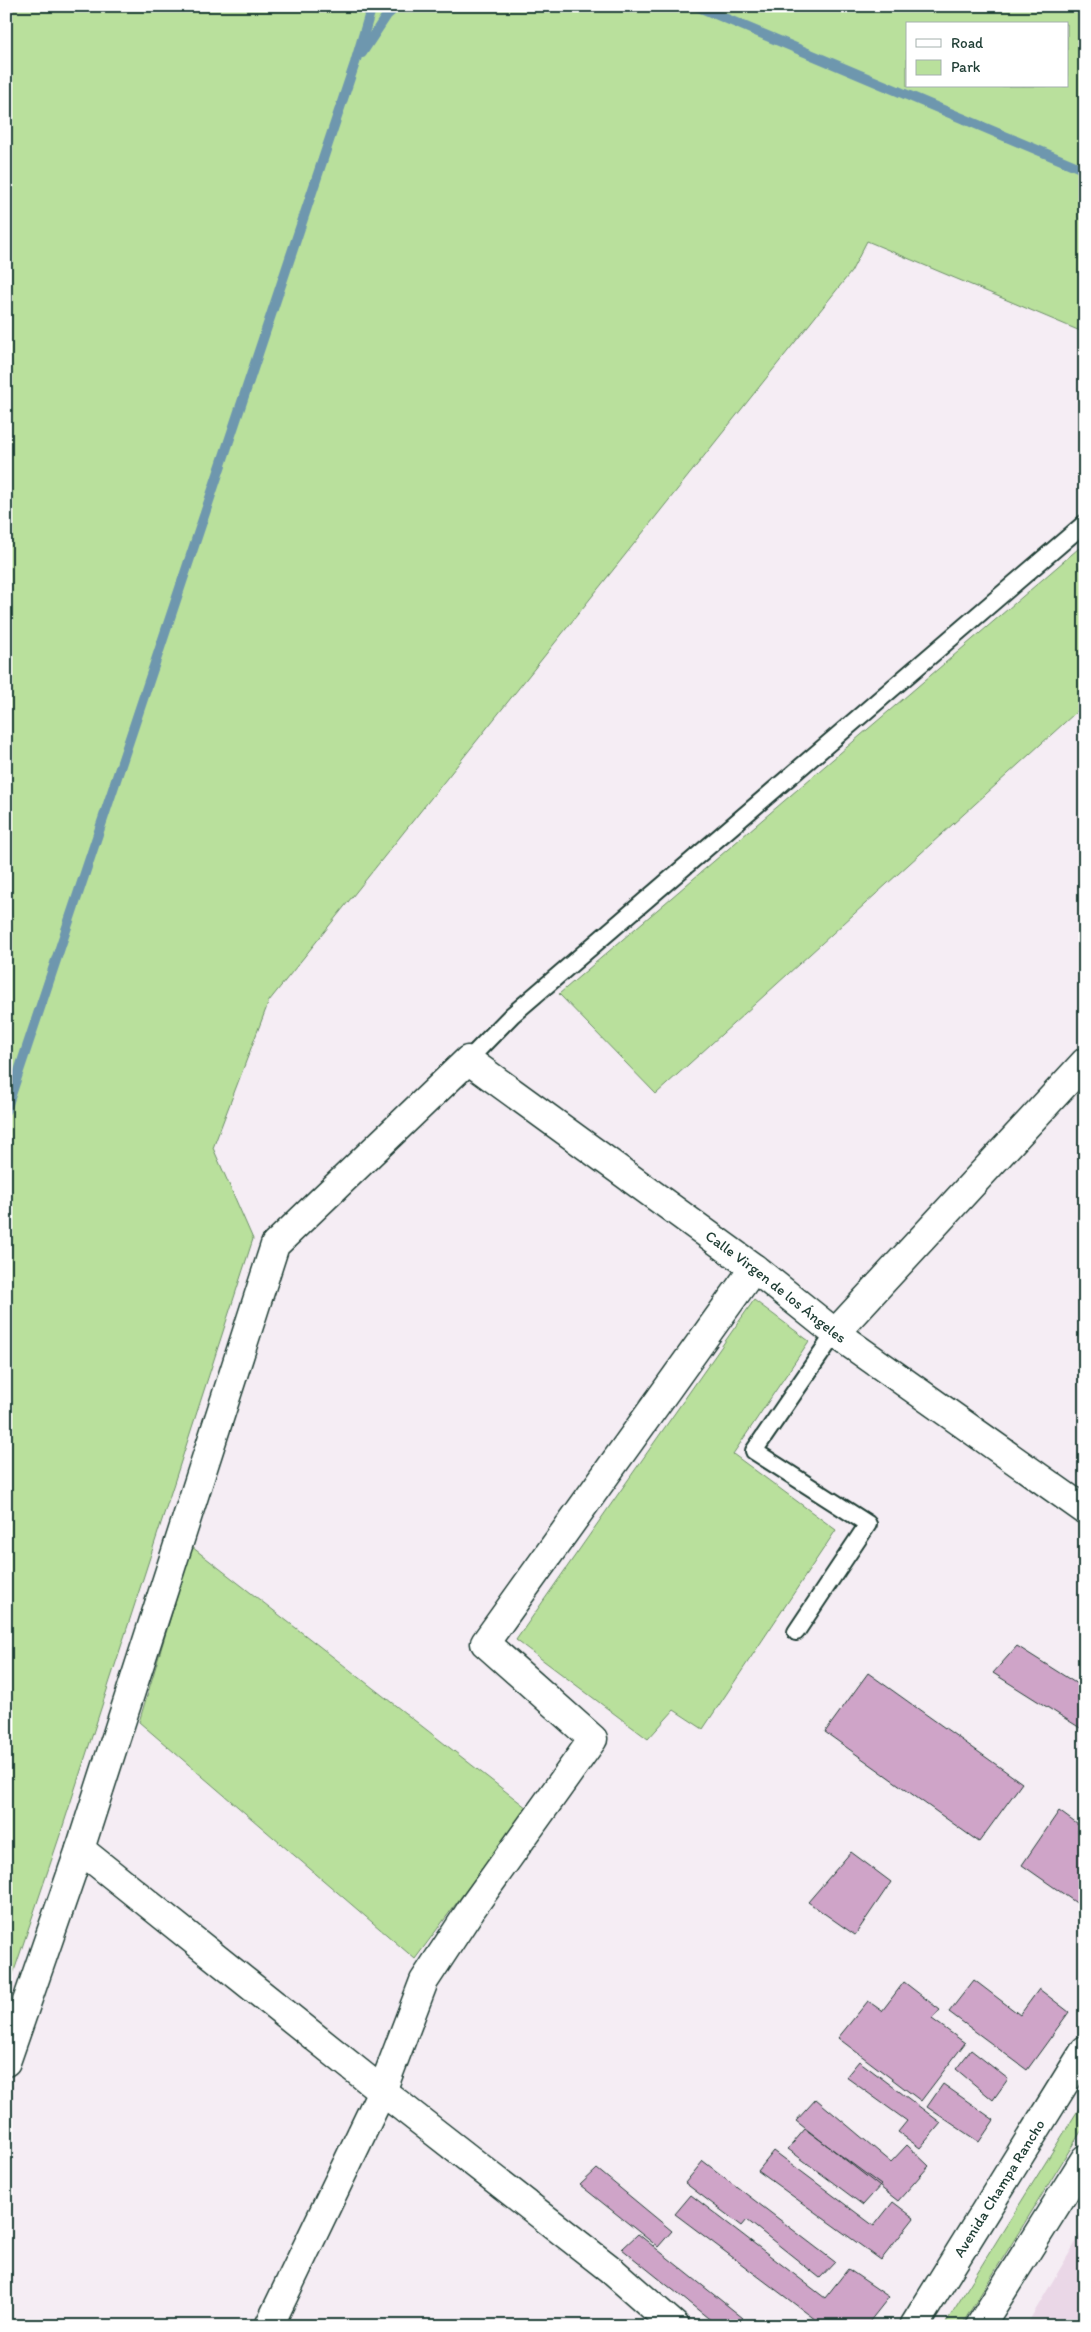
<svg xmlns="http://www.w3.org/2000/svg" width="1091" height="2332" font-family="Itim,sans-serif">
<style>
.built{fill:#ead7e7}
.green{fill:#b9e09c;stroke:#6c8e68;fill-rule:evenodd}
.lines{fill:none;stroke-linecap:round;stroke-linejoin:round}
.stream{stroke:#6e97ae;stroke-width:10}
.building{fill:#cfa4c8;stroke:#1f3d34}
.service-casing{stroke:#1f3d34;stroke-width:20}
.minor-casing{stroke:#1f3d34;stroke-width:31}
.secondary-casing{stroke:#1f3d34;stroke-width:31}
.service{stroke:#fff;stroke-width:16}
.minor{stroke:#fff;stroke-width:28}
.secondary{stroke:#fff;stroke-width:28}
.labels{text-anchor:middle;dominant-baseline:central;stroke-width:4.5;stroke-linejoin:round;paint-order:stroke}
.street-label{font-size:15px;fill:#1f3d34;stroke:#fff}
</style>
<rect width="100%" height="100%" fill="#f5edf4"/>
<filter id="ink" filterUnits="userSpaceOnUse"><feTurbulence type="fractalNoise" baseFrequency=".02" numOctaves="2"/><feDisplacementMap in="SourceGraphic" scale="10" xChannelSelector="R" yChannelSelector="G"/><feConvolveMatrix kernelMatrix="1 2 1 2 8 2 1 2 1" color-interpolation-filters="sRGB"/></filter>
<g filter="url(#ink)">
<!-- built -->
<path class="built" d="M 1085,2227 L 1085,2326 L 1026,2326 Z"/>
<!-- green -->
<path class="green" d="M 6,6 L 1085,6 L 1085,333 L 867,241 L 851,272 L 269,1001 L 213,1148 L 253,1239 L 62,1829 L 6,1995 ZM 907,24 L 1067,24 L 1067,86 L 907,86 Z
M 1085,543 L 1085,704 L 656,1094 L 559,994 Z
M 754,1300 L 809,1341 L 733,1454 L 836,1530 L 703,1729 L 674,1710 L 648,1739 L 516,1640 Z
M 192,1547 L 527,1808 L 415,1959 L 139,1722 Z
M 1085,2099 L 1085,2125 L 961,2326 L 944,2326 Z"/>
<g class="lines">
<!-- stream -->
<path class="stream" d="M 696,6 L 1085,170
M 362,53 L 387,15 L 397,6
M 6,1110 L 355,63 L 372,6"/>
</g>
<!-- building -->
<path class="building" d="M 1017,1646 L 1085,1689 L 1085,1731 L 993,1673 Z
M 868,1673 L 1022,1783 L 979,1842 L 825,1732 Z
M 1059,1811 L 1085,1830 L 1085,1909 L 1022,1865 Z
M 851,1852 L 891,1882 L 855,1935 L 808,1902 Z
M 974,1980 L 1020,2015 L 1039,1989 L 1069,2012 L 1027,2070 L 949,2012 Z
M 904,1982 L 940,2010 L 932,2019 L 965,2043 L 921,2101 L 838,2038 L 868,2001 L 882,2011 Z
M 971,2050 L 1008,2079 L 993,2100 L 956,2069 Z
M 859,2061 L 941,2123 L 920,2148 L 898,2132 L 907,2121 L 846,2077 Z
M 943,2084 L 994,2120 L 979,2142 L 927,2107 Z
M 816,2099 L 891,2162 L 907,2145 L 929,2166 L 898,2201 L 796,2121 Z
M 805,2129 L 881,2185 L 863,2205 L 788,2149 Z
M 774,2151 L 874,2226 L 893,2202 L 914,2218 L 881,2260 L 758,2171 Z
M 703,2161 L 835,2262 L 820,2278 L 747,2220 L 742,2226 L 685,2183 Z
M 597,2169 L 672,2231 L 658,2247 L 580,2185 Z
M 691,2195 L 825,2298 L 848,2269 L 889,2297 L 866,2326 L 824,2326 L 675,2214 Z
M 638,2234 L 743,2318 L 736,2326 L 718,2326 L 622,2249 Z"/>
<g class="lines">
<defs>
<path id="service" d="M 468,1060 L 512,1015 L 1085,523
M 796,1632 L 868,1524 L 754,1451 L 835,1333"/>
<g id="minor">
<path d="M 835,1333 L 1085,1062"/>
<path d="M 80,1849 L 382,2091 L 610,2269 L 675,2326"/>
<path id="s1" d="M 6,2062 L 80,1849 L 275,1245 L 468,1060 L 754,1268 L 835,1333 L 1085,1510"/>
<path d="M 269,2326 L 382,2091 L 424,1981 L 472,1908 L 593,1739 L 485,1643 L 754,1268"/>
</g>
<g id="secondary">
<path id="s2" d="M 914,2326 L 1085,2050"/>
<path d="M 980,2326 L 1085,2159"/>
</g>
</defs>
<!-- service casing -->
<use href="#service" class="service-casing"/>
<!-- minor casing -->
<use href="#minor" class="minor-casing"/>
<!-- secondary casing -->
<use href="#secondary" class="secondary-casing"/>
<!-- service -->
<use href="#service" class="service"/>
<!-- minor -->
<use href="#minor" class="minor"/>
<!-- secondary -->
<use href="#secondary" class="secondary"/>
</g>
</g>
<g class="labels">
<!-- street labels -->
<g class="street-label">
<text stroke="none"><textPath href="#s1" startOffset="1510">Calle Virgen de los Ángeles</textPath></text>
<text stroke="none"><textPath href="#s2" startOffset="162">Avenida Champa Rancho</textPath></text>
</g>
</g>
<!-- margin -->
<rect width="1091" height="2332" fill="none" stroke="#fff" stroke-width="25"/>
<rect x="12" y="12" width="1066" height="2307" fill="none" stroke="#1f3d34" stroke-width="2" filter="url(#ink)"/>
<!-- legend -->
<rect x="906" y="22" width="162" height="65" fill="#ffffff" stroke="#a5b1ae"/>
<rect x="916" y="39" width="25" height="8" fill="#ffffff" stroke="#a5b1ae"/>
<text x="951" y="48" font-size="15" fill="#1f3d34">Road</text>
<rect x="916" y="60" width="25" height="15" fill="#b9e09c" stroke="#a5b1ae"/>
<text x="951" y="72" font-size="15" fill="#1f3d34">Park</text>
</svg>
